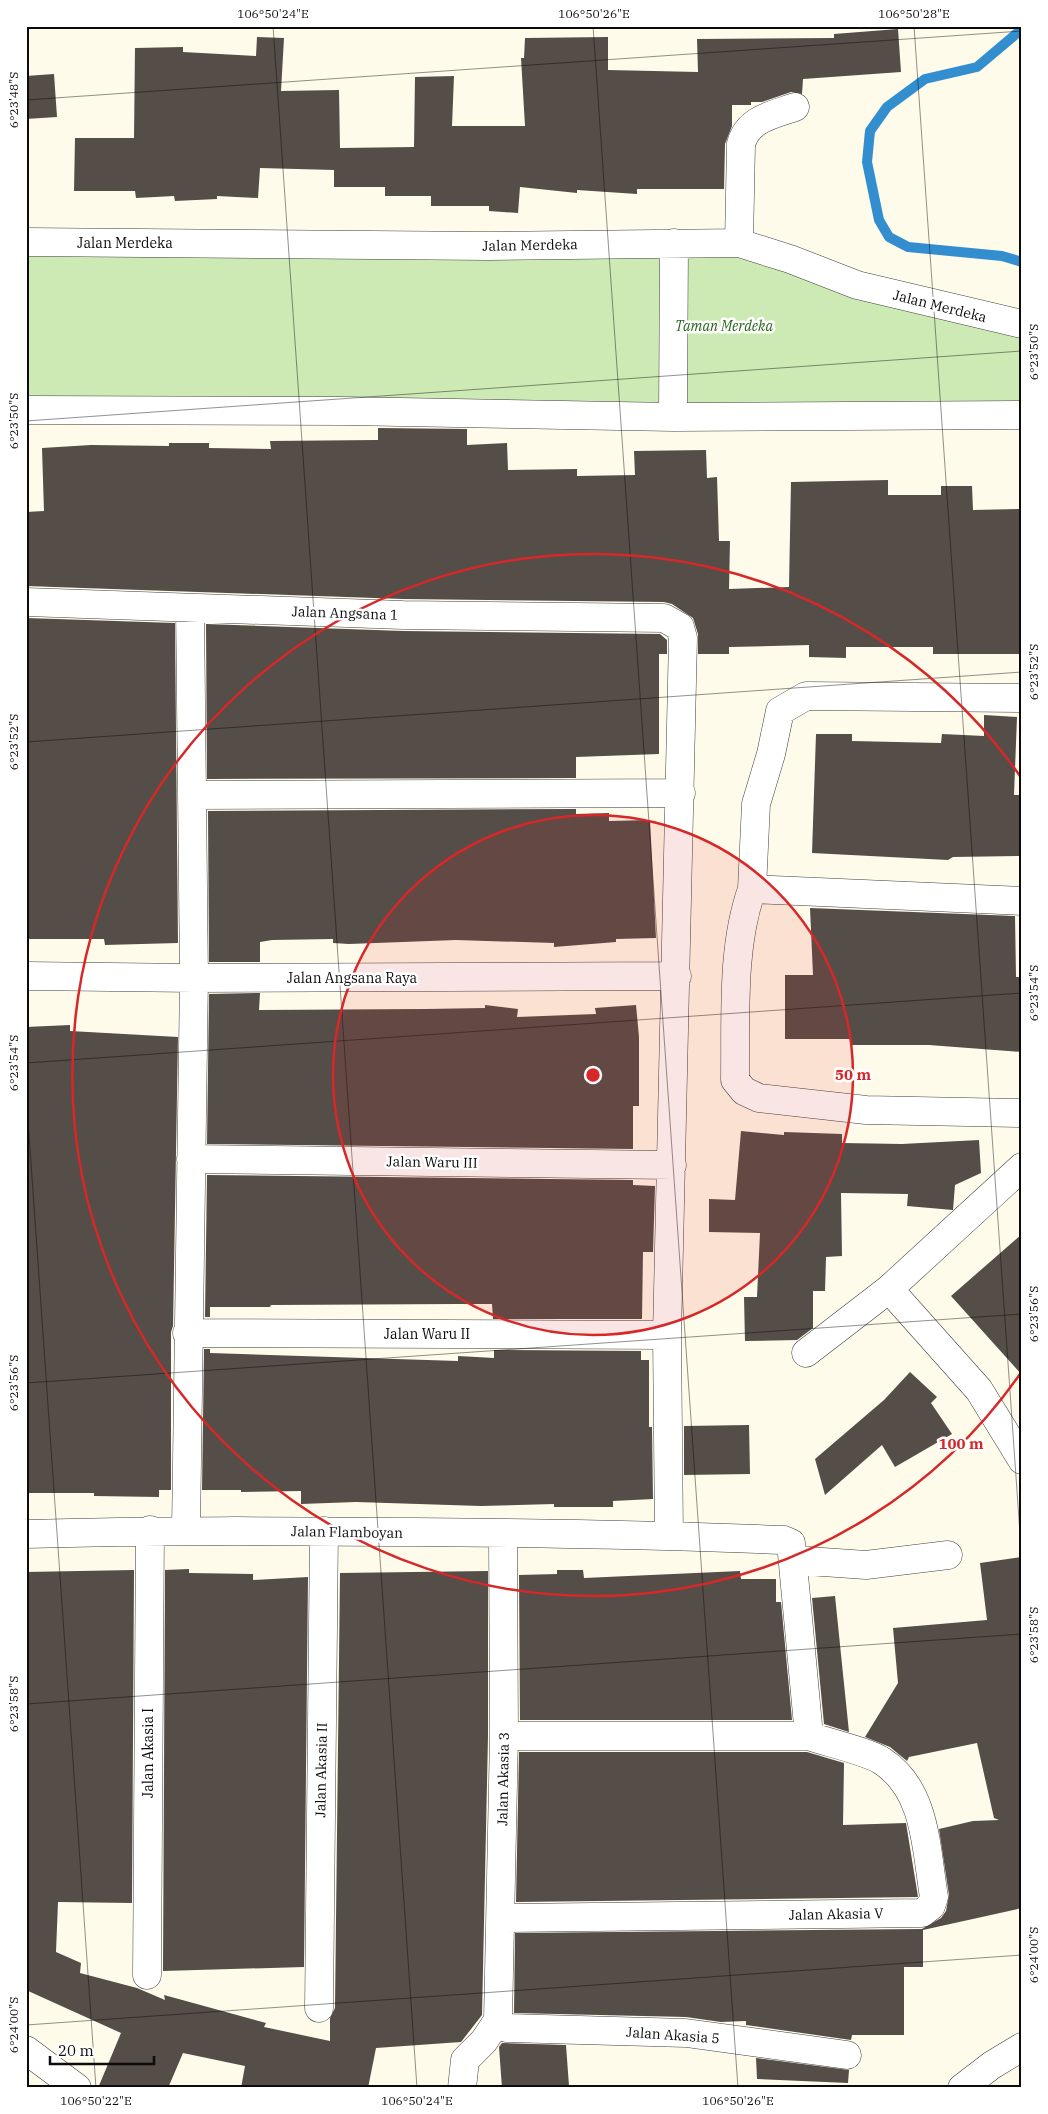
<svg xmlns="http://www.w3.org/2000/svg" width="1048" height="2114" font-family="'IBM Plex Serif',serif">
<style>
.green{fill:#ceeab4}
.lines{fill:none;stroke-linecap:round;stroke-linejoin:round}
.stream{stroke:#338ed0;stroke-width:10}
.building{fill:#544d48}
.minor-casing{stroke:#3f3f3f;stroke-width:29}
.minor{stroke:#fff;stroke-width:28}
.ticks{fill:none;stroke:#0c0c0c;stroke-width:1;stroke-opacity:0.45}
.ring{fill:none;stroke:#d62828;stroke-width:2.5}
.labels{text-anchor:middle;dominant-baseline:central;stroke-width:5;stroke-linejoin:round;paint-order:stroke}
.street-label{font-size:14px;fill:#0c0c0c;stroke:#fff}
.park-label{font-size:14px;font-style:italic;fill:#28641b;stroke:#fff}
.centre{fill:#d62828;stroke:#fff;stroke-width:2.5}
.ring-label{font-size:15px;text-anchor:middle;font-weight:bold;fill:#d62828;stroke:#fff;stroke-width:5;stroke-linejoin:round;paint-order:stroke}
.neatline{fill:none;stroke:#0c0c0c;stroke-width:2}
.ticks-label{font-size:12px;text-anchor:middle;fill:#0c0c0c}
</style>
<rect width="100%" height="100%" fill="#fffbea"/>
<!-- green -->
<path class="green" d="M 740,247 L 1022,329 L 1022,409 L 26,398 L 26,249 Z"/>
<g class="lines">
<!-- stream -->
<path class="stream" d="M 1022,29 L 977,67 L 925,79 L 887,107 L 870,131 L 867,162 L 879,220 L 889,237 L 908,247 L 1002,256 L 1022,262"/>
</g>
<!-- building -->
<path class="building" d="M 898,29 L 901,72 L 803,79 L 802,94 L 791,92 L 762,102 L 751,102 L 751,105 L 732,105 L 732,126 L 725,144 L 724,189 L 637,189 L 637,194 L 577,190 L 577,193 L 520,187 L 518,213 L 489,211 L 489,206 L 431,206 L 431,196 L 385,196 L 385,187 L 334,187 L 334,170 L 260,168 L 258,198 L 217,196 L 217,199 L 175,201 L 174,196 L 136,198 L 135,191 L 74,191 L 75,138 L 134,138 L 135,48 L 183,47 L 183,52 L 256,56 L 257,37 L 284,38 L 281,91 L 339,90 L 340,148 L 414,147 L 415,77 L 454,76 L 452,126 L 525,126 L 521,58 L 524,58 L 525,38 L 608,37 L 608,70 L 698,72 L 697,39 L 834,38 L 834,34 Z
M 54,74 L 57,117 L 26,119 L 26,76 Z
M 378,428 L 467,429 L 467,445 L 507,443 L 508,470 L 577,469 L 577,476 L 635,475 L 634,451 L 706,450 L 707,478 L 717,477 L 719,541 L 730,541 L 729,589 L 789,587 L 791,482 L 888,480 L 888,495 L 941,495 L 941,486 L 972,486 L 973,510 L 1022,509 L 1022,654 L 933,654 L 933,647 L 846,647 L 846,658 L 809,657 L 809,645 L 729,647 L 729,654 L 698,654 L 698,634 L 693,618 L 672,604 L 664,602 L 403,599 L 26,586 L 26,512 L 44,511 L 42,448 L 91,445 L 169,446 L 169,443 L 209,443 L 209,448 L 271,449 L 270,441 L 378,440 Z
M 26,618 L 175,623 L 178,943 L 105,945 L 104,939 L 26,939 Z
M 206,624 L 403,631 L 660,634 L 667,640 L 667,654 L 659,654 L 659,754 L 576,757 L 576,778 L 207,779 Z
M 984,715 L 1017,717 L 1014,795 L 1022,795 L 1022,856 L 953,857 L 948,860 L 812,853 L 816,734 L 852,734 L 852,741 L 941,743 L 942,734 L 984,736 Z
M 576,809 L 576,814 L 609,813 L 609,821 L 650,820 L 656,938 L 616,939 L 616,942 L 554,947 L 554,943 L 456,940 L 349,944 L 333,943 L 333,939 L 272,940 L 260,942 L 260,962 L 209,962 L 208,811 Z
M 810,908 L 1015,916 L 1016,977 L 1022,977 L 1022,1052 L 929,1045 L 851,1045 L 851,1039 L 785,1039 L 785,975 L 813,975 Z
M 260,993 L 259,1010 L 426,1009 L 485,1008 L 485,1005 L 518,1009 L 517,1017 L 596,1014 L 595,1008 L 636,1005 L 639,1037 L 639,1106 L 633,1106 L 633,1149 L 207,1144 L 209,994 Z
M 70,1025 L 70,1031 L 178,1037 L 173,1326 L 171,1332 L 171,1490 L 159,1490 L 159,1497 L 94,1496 L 94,1493 L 26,1493 L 26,1317 L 29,1207 L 26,1207 L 26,1027 Z
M 741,1131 L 784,1135 L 784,1132 L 842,1134 L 842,1143 L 902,1144 L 979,1140 L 981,1173 L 955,1185 L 953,1210 L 907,1206 L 908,1194 L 841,1193 L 842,1256 L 826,1257 L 825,1291 L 813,1291 L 813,1328 L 797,1340 L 745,1341 L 744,1297 L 757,1297 L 760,1233 L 709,1232 L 709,1199 L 735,1200 Z
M 207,1175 L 633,1180 L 633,1185 L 655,1186 L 653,1252 L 643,1252 L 642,1319 L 493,1319 L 492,1304 L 458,1304 L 271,1305 L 270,1307 L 210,1307 L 210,1317 L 205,1317 Z
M 1022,1234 L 1022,1375 L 951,1296 Z
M 204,1349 L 210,1349 L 210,1353 L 458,1361 L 458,1356 L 494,1358 L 494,1350 L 641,1351 L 641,1360 L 649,1360 L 649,1427 L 652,1427 L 653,1499 L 613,1501 L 613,1507 L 554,1507 L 554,1504 L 481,1506 L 356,1502 L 301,1504 L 301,1491 L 241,1492 L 241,1490 L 202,1490 Z
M 910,1372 L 937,1397 L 931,1403 L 952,1434 L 895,1467 L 882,1445 L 825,1495 L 815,1459 L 884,1400 Z
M 749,1425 L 750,1474 L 684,1475 L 684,1426 Z
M 1022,1557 L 1022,1908 L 923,1930 L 923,1967 L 904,1967 L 904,2035 L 852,2035 L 851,2040 L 746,2025 L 746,2021 L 721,2022 L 686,2017 L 514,2013 L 515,1933 L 922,1929 L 941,1918 L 946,1911 L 949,1895 L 939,1829 L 973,1821 L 999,1820 L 994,1818 L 977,1743 L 909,1757 L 907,1761 L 890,1747 L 865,1737 L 898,1683 L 893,1628 L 987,1620 L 980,1563 Z
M 189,1569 L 189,1573 L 253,1574 L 253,1580 L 308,1577 L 304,1967 L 163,1971 L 165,1570 Z
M 134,1570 L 132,1903 L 58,1902 L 56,1952 L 81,1963 L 80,1973 L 137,1988 L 165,2000 L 164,1995 L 266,2023 L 264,2027 L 330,2041 L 330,2018 L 335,2008 L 340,1573 L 488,1571 L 488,1736 L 482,2015 L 461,2042 L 376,2048 L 368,2088 L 241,2088 L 245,2066 L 183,2053 L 168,2088 L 98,2088 L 121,2033 L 26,1990 L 26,1572 Z
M 557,1570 L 583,1570 L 584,1578 L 740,1571 L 741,1579 L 776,1579 L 776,1602 L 781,1602 L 792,1720 L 520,1720 L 519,1575 L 557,1574 Z
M 835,1596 L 843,1674 L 849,1732 L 824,1724 L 812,1598 Z
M 519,1752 L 807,1752 L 844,1763 L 843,1825 L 906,1823 L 918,1897 L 516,1902 Z
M 502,2043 L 566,2045 L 569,2086 L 502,2088 L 499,2047 Z
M 756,2058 L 849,2070 L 848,2083 L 757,2079 Z"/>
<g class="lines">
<defs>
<path id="minor" d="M 26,242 L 488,246 L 739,243 L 790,259 L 857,285 L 1022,324
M 739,243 L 741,144 C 748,119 772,115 795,107
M 26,410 L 345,411 L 673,417 L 1022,415
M 673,417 L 674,243
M 26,602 L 403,615 L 664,618 L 680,627 L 683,638 L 667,1335 L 669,1535
M 192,795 L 681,793
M 752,889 L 756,804 L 771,754 L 780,711 L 806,696 L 1022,698
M 1022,901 L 752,889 C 731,948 736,1017 735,1080 L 744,1091 L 759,1098 L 866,1110 L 1022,1113
M 26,976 L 194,978 L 677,976
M 191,1159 L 672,1165
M 1022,1167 L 889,1289 L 979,1390 L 1022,1460
M 187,1333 L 667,1335
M 806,1353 L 889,1289
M 186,1530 L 194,978 L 190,609
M 503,1533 L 504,1736 L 498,2020 L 502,2027 L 507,2028 L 686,2033 L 847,2055
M 26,1534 C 156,1530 285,1531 415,1532 C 538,1533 661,1535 784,1540 L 791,1543 L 809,1736 L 504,1736
M 794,1560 L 866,1565 L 948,1555
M 501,1918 L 922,1913 L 931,1906 L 934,1897 C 926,1850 927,1790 882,1761 C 869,1752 826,1742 809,1736
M 147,1975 L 150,1530
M 319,2008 L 324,1531
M 26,2050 L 77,2088
M 462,2088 L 465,2060 L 484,2041 L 498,2020
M 962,2088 L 992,2065 L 1022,2047"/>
</defs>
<!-- minor casing -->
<use href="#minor" class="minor-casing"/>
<!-- minor -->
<use href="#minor" class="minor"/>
</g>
<!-- ticks -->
<path class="ticks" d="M 273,26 L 417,2088M 593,26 L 738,2088M 914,26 L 1022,1562M 26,100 L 1022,31M 26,421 L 1022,351M 26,742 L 1022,672M 26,1063 L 1022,993M 26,1092 L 96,2088M 26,1383 L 1022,1314M 26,1704 L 1022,1634M 26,2025 L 1022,1955"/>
<!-- distance rings -->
<circle cx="593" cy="1075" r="260" fill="#d62828" fill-opacity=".12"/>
<g class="ring">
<circle cx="593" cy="1075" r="260"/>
<path d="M1020 1374A521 521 0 1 1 1020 776"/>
</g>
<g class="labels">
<!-- street labels -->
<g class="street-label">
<text x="125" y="243">Jalan Merdeka</text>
<text transform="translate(530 245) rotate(-1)">Jalan Merdeka</text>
<text transform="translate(940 306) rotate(14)">Jalan Merdeka</text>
<text transform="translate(345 613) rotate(2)">Jalan Angsana 1</text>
<text x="352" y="978">Jalan Angsana Raya</text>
<text transform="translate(432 1162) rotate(1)">Jalan Waru III</text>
<text x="427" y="1334">Jalan Waru II</text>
<text transform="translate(347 1532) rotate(1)">Jalan Flamboyan</text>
<text transform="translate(148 1753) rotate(-90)">Jalan Akasia I</text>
<text transform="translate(321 1770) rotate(-89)">Jalan Akasia II</text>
<text transform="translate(503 1779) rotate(-89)">Jalan Akasia 3</text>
<text transform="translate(836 1914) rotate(-1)">Jalan Akasia V</text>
<text transform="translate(673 2035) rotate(4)">Jalan Akasia 5</text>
</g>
<!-- park labels -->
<g class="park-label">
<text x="724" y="326">Taman Merdeka</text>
</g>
</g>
<circle cx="593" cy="1075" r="8" class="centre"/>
<g class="ring-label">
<text x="853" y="1080">50 m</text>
<text x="961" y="1449">100 m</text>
</g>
<!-- border -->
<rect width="1048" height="2114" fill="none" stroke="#ffffff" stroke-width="55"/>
<!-- scale -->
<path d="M50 2056v8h104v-8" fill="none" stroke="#0c0c0c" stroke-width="2.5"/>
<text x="58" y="2056" font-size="15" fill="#0c0c0c" stroke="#ffffff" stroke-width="4" paint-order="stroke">20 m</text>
<rect x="28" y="28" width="992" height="2058" class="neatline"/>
<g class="ticks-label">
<text x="273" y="18">106°50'24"E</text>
<text x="594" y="18">106°50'26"E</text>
<text x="914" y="18">106°50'28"E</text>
<text transform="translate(14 100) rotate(-90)" y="4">6°23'48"S</text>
<text transform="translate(1034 352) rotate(-90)" y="4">6°23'50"S</text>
<text transform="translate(14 421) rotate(-90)" y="4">6°23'50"S</text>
<text transform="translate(1034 672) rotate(-90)" y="4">6°23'52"S</text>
<text transform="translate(14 742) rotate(-90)" y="4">6°23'52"S</text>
<text transform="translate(1034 993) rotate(-90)" y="4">6°23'54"S</text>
<text transform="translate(14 1063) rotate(-90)" y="4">6°23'54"S</text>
<text transform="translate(1034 1314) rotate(-90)" y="4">6°23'56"S</text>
<text transform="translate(14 1383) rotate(-90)" y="4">6°23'56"S</text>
<text transform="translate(1034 1635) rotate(-90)" y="4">6°23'58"S</text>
<text transform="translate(14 1704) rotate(-90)" y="4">6°23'58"S</text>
<text transform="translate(1034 1955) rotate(-90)" y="4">6°24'00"S</text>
<text transform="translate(14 2025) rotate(-90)" y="4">6°24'00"S</text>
<text x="96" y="2105">106°50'22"E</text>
<text x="417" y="2105">106°50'24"E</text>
<text x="738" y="2105">106°50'26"E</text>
</g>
</svg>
